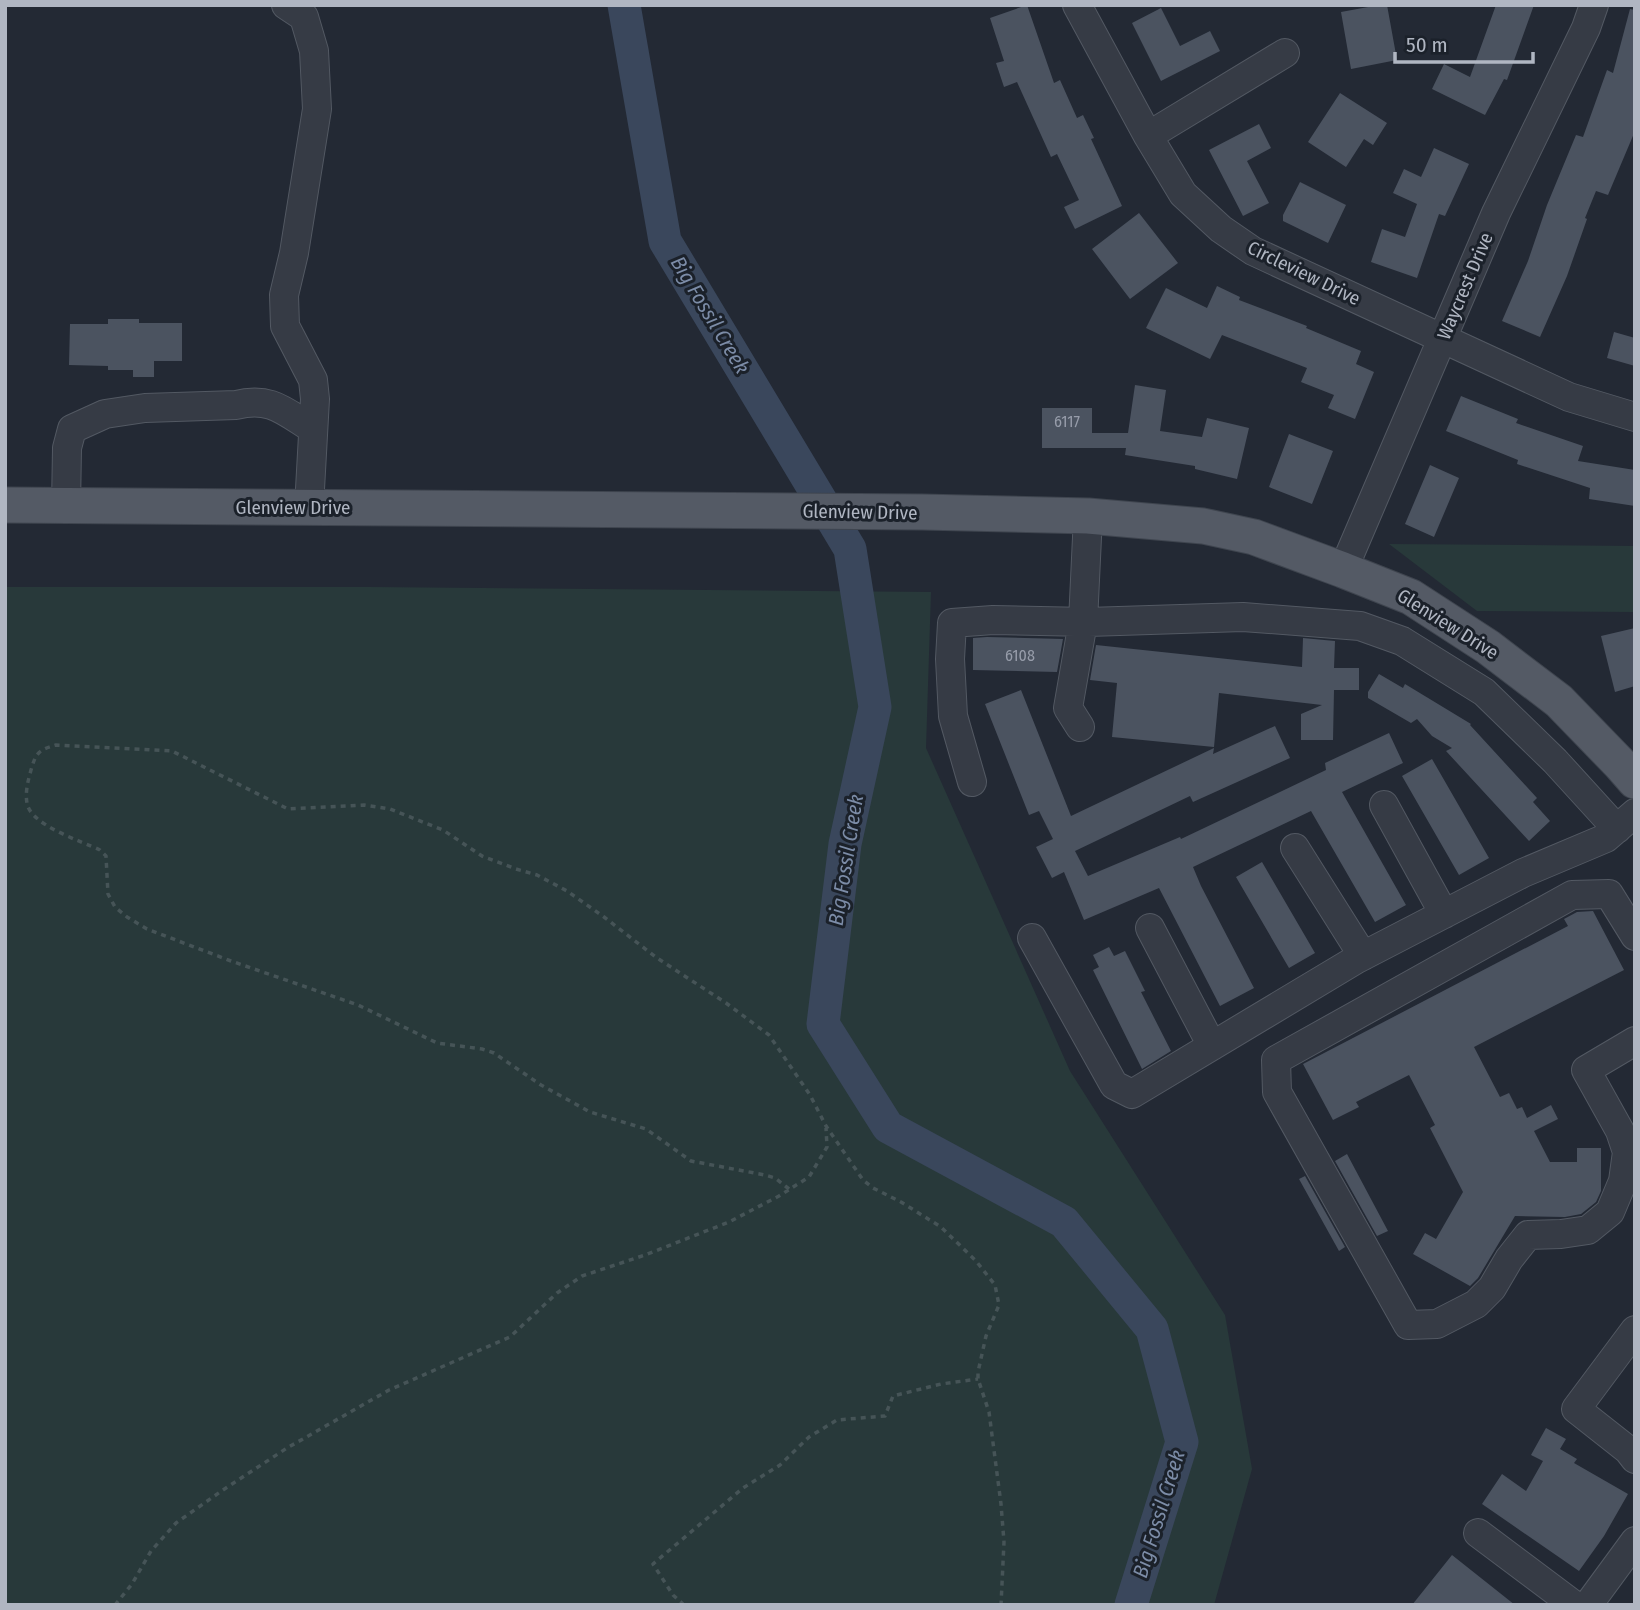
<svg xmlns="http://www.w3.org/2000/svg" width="1640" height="1610" font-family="'Fira Sans Condensed',sans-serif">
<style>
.green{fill:#28393a}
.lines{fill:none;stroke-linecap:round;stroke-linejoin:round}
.river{stroke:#3a475c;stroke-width:33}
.building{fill:#4b5360}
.minor-casing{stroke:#535963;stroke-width:30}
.major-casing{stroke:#3f454f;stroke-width:37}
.path{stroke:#465457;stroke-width:3.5;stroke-dasharray:5 5;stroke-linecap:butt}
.minor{stroke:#363b45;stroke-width:28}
.major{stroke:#545a65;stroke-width:35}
.labels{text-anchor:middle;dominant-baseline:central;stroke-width:6;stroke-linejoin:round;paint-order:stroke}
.number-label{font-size:16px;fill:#979daa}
.street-label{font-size:19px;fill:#b0b6c2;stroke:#1b212a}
.water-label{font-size:21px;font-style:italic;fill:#7c8ca7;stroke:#1b212a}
</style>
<rect width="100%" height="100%" fill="#232934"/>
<!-- green -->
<path class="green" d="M 1389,544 L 1635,546 L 1635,612 L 1477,611 Z
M 5,587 L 371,587 L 931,592 L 926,748 L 1070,1071 L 1225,1315 L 1252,1469 L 1214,1605 L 5,1605 Z"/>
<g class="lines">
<!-- river -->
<path class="river" d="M 624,5 L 665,241 L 850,549 L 875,707 L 845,844 L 823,1024 L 888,1127 L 1064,1222 L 1152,1329 L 1182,1442 L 1131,1605"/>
</g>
<!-- building -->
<path class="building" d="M 1027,5 L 1054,83 L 1060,80 L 1077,118 L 1083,115 L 1094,138 L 1091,139 L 1122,206 L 1075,229 L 1064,207 L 1079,200 L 1057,154 L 1051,157 L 1017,82 L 1004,87 L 996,63 L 1004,61 L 990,18 Z
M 1379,5 L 1387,5 L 1397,60 L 1351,69 L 1341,12 Z
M 1496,5 L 1534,5 L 1507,80 L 1504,79 L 1485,115 L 1432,89 L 1444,64 L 1470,77 Z
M 1161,8 L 1180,46 L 1210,31 L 1220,51 L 1161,81 L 1132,23 Z
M 1630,9 L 1635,10 L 1635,131 L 1608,195 L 1596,191 L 1585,218 L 1587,219 L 1567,276 L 1540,337 L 1502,321 L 1528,261 L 1547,205 L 1576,135 L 1583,137 L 1607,70 L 1613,73 Z
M 1340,93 L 1387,123 L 1373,145 L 1364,139 L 1346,167 L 1308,142 Z
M 1259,124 L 1271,148 L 1247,161 L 1269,203 L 1243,216 L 1209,150 Z
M 1434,148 L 1469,164 L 1445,216 L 1439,214 L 1417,278 L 1371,262 L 1382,229 L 1405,237 L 1417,204 L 1393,193 L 1404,169 L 1421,177 Z
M 1300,182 L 1346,205 L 1328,243 L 1283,221 L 1283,215 Z
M 1139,213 L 1178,263 L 1130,299 L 1092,249 Z
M 1217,286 L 1240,297 L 1239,300 L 1307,326 L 1306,328 L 1361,351 L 1356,364 L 1374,372 L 1355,419 L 1328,408 L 1334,395 L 1301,382 L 1307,368 L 1222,335 L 1210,359 L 1146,328 L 1166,288 L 1207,308 Z
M 108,319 L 139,319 L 139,323 L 182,323 L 182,361 L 154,361 L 154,377 L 133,377 L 133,370 L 108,370 L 108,366 L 69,365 L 70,324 L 108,324 Z
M 1614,332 L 1635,338 L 1635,366 L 1607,358 Z
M 1135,385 L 1166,390 L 1160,431 L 1202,437 L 1207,418 L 1249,428 L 1237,479 L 1195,469 L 1195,466 L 1125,455 L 1126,448 L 1042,448 L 1042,408 L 1092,408 L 1092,433 L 1128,433 Z
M 1461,396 L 1518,419 L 1516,423 L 1583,446 L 1578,461 L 1635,470 L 1635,506 L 1589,499 L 1590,488 L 1517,464 L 1518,460 L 1446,431 Z
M 1289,434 L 1333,451 L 1312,504 L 1269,487 Z
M 1430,465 L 1459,478 L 1434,537 L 1405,524 Z
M 1635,628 L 1635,686 L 1615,692 L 1601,636 Z
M 987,637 L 1063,639 L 1057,672 L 973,670 L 973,638 Z
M 1303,638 L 1335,641 L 1334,668 L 1359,668 L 1359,690 L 1334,690 L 1333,740 L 1301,740 L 1301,714 L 1322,705 L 1219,693 L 1214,747 L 1112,737 L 1117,683 L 1090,680 L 1096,645 L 1302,667 Z
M 1379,674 L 1403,688 L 1405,684 L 1471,724 L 1470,725 L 1537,798 L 1533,802 L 1550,821 L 1529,841 L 1446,751 L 1452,748 L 1432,736 L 1417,719 L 1411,723 L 1368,698 L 1368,692 Z
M 1021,690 L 1071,816 L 1214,748 L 1213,754 L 1275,726 L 1290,758 L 1193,802 L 1190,796 L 1075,851 L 1088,876 L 1180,837 L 1181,839 L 1326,770 L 1325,763 L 1389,733 L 1403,763 L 1342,792 L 1406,905 L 1375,922 L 1311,811 L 1193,867 L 1201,886 L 1254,988 L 1220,1006 L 1159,888 L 1084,920 L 1064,872 L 1052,878 L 1036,847 L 1053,839 L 1039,811 L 1029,815 L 985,704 Z
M 1432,759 L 1489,858 L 1459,875 L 1402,776 Z
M 1262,862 L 1315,953 L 1289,968 L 1236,877 Z
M 1593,911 L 1624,970 L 1474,1047 L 1500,1097 L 1509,1093 L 1517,1109 L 1522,1107 L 1527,1118 L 1551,1105 L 1558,1119 L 1534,1131 L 1550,1162 L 1577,1162 L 1577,1148 L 1601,1148 L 1601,1191 L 1596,1202 L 1581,1214 L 1565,1217 L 1515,1216 L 1478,1278 L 1470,1286 L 1413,1254 L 1425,1233 L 1436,1239 L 1463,1192 L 1430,1128 L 1435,1125 L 1409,1075 L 1356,1102 L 1359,1107 L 1333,1120 L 1303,1064 L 1568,926 L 1564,919 L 1577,912 Z
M 1109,947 L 1114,956 L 1125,951 L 1145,991 L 1141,992 L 1171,1051 L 1142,1069 L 1093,970 L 1099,967 L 1093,955 Z
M 1347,1154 L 1388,1231 L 1377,1236 L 1335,1161 Z
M 1305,1176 L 1345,1247 L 1339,1251 L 1299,1179 Z
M 1546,1428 L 1566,1439 L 1560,1449 L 1577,1459 L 1574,1463 L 1628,1494 L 1604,1536 L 1579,1571 L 1482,1504 L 1502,1474 L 1526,1491 L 1543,1461 L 1531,1455 Z
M 1452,1555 L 1515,1605 L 1412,1605 Z"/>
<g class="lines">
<defs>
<path id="minor" d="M 286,5 L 304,17 L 314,51 L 317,109 L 294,253 L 284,295 L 285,326 L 313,380 L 315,399 L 309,507
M 1077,5 L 1148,136 L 1183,194 L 1221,229 L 1253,251 L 1569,397 L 1635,417
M 1148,136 L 1285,53
M 66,506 L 67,448 L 72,429 L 105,414 L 145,408 L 236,405 C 271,396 285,412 313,429
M 1343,570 L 1496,213 L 1586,28 L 1594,5
M 1080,727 L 1068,708 L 1083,622 L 1088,516
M 972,782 L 953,716 L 950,659 L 952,623 L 993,620 L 1088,622 L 1243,617 L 1360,626 L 1402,641 L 1484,692 L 1555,761 L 1617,829
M 1384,805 L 1444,914
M 1295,848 L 1363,956
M 1150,928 L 1212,1046
M 1635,936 L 1609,894 L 1572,895 L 1276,1060 L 1277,1092 L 1408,1325 L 1437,1324 L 1476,1304 L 1492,1288 L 1509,1259 L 1528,1235 L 1561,1234 L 1588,1230 L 1610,1212 L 1623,1181 L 1627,1152 L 1620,1131 L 1586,1070 L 1635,1041
M 1032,938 L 1114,1085 L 1132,1094 L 1357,959 L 1523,873 L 1606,838 L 1635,813
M 1635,1330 L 1576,1409 L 1628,1450 L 1635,1459
M 1478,1533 L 1574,1605
M 1588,1605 L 1635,1541"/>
<path id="major" d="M 5,505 L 922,512 L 1088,516 L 1203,526 L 1254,537 L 1343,570 L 1411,597 L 1488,647 L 1559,701 L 1621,765 L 1635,781"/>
</defs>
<!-- minor casing -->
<use href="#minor" class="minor-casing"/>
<!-- major casing -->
<use href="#major" class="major-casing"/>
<!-- path -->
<path class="path" d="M 789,1189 L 775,1178 L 765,1175 L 691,1161 L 646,1129 L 590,1112 L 541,1085 L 494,1053 L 482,1049 L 437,1043 L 358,1005 L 231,961 L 147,929 L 127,917 L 115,907 L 108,894 L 106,856 L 100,850 C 81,841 30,825 27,803 C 25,792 28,781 31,770 C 36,753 38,750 56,745 L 172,751 L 288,809 L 364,805 L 390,809 L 443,830 L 482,856 L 516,869 L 537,875 L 567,891 L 604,917 L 657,958 L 726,1003 L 769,1035 L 810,1095 L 826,1126 L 863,1180 L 873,1188 L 901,1202 L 941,1227 L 976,1261 L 995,1285 L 999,1305 L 986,1336 L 978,1372 L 978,1379 L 989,1412 L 1001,1504 L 1004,1542 L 1001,1605
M 115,1605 L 132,1584 L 151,1551 L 176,1523 L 223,1490 L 287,1448 L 389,1390 L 510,1337 L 557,1293 L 582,1276 L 645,1255 L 729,1222 L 779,1196 L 809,1177 L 827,1147 L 826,1128
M 684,1605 L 673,1595 L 653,1564 L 743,1488 L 780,1465 L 809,1437 L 837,1420 L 885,1416 L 893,1396 L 941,1384 L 978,1379"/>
<!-- minor -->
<use href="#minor" class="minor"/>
<!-- major -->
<use href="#major" class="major"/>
</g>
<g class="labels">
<!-- number labels -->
<g class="number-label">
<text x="1067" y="421">6117</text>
<text x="1020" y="655">6108</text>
</g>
<!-- street labels -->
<g class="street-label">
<text transform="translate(1304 273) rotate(26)">Circleview Drive</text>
<text transform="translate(1465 286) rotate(-67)">Waycrest Drive</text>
<text x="293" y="507">Glenview Drive</text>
<text transform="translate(860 512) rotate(1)">Glenview Drive</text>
<text transform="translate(1448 624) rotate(32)">Glenview Drive</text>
</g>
<!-- water labels -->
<g class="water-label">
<text transform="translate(710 315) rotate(59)">Big Fossil Creek</text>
<text transform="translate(846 860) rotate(-81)">Big Fossil Creek</text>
<text transform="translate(1159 1514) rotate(-73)">Big Fossil Creek</text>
</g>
</g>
<!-- border -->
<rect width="1640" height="1610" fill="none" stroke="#b0b6c2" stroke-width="14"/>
<!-- scale -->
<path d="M1395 52v10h138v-10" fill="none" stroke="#b0b6c2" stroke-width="3.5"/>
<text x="1406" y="52" font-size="21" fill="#b0b6c2" stroke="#1b212a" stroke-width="5" paint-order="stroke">50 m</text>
</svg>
